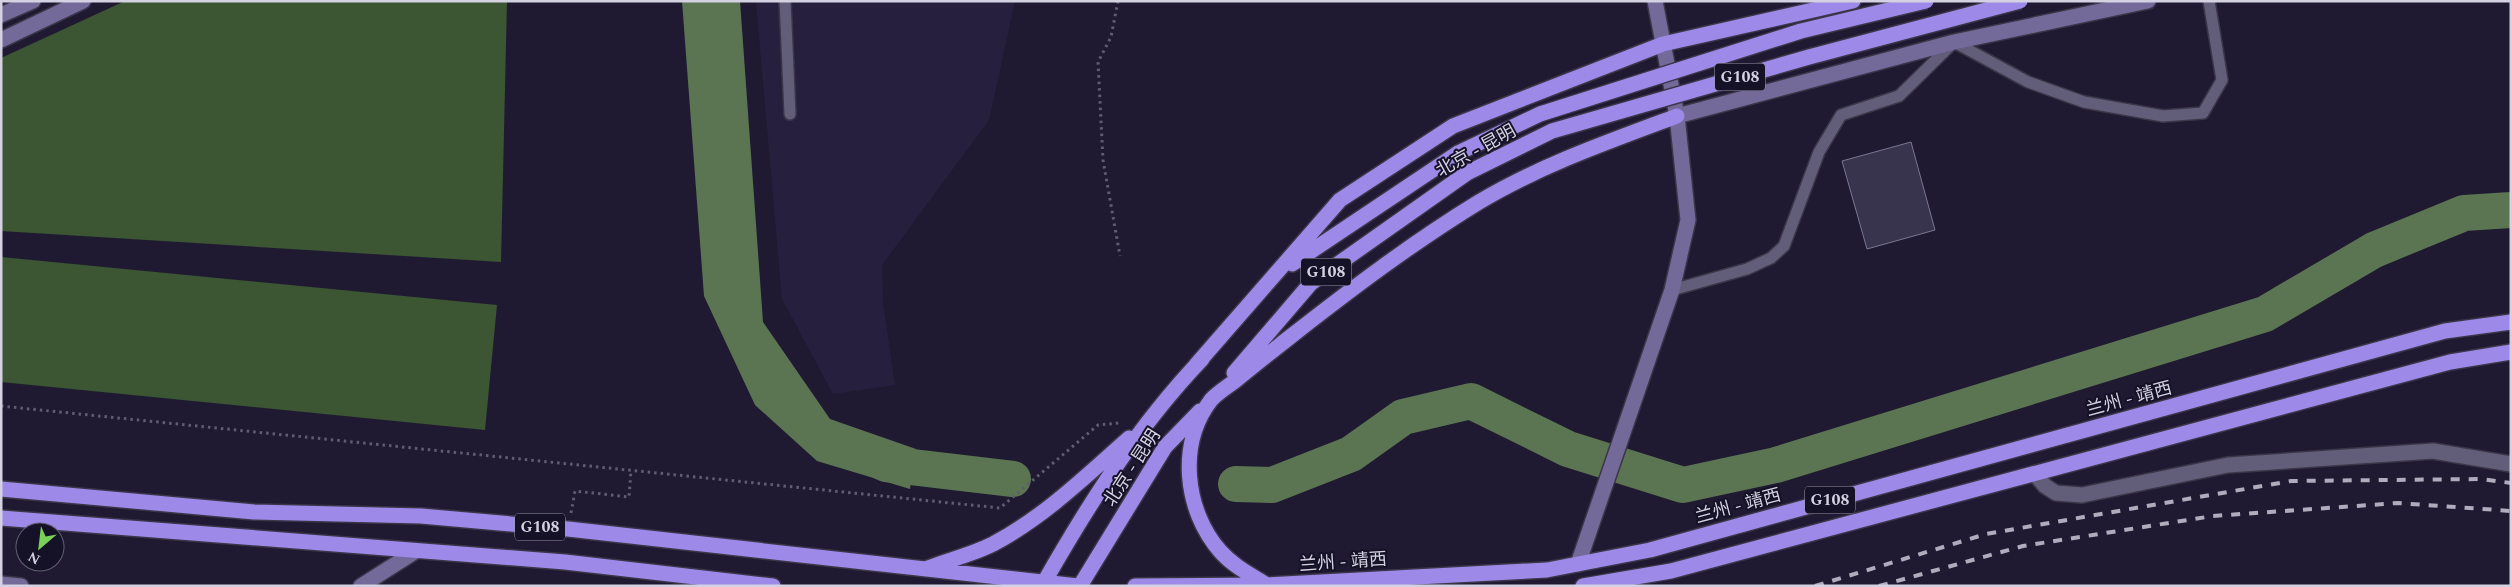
<svg xmlns="http://www.w3.org/2000/svg" width="2512" height="587" font-family="Spectral,'Noto Sans SC',serif">
<style>
.built{fill:#26203e}
.forest{fill:#3c5533}
.water{fill:#5b7552}
.lines{fill:none;stroke-linecap:round;stroke-linejoin:round}
.river{stroke:#5b7552;stroke-width:36}
.building{fill:#39344e;stroke:#7b7793}
.lane-casing{stroke:#3a3648;stroke-width:14}
.street-casing{stroke:#3a3648;stroke-width:18}
.secondary-casing{stroke:#3a3648;stroke-width:18}
.highway-casing{stroke:#3a3648;stroke-width:18}
.path{stroke:#605c71;stroke-width:3;stroke-dasharray:2.5 4;stroke-linecap:butt}
.lane{stroke:#625d79;stroke-width:11}
.street{stroke:#625d79;stroke-width:15}
.secondary{stroke:#736a9a;stroke-width:15}
.highway{stroke:#9c89e8;stroke-width:15}
.rail{stroke:#afacbe;stroke-width:4;stroke-dasharray:9 9;stroke-linecap:butt}
.highway-bridge-casing{stroke:#3a3648;stroke-width:18;stroke-linecap:butt}
.highway-bridge{stroke:#9c89e8;stroke-width:15}
.labels{text-anchor:middle;dominant-baseline:central;stroke-width:4;stroke-linejoin:round;paint-order:stroke}
.shield{fill:#151127;stroke:#9b98aa;stroke-width:1}
.shield-label{font-size:16px;font-weight:bold;fill:#d4d2e2}
.street-label{font-size:18px;fill:#d4d2e2;stroke:#151127}
</style>
<rect width="100%" height="100%" fill="#1f1a31"/>
<!-- built -->
<path class="built" d="M 756,1 L 1015,1 L 989,120 L 882,265 L 883,303 L 895,385 L 833,394 L 782,299 Z"/>
<!-- forest -->
<path class="forest" d="M 125,1 L 507,1 L 501,262 L 1,231 L 1,58 Z
M 1,257 L 497,305 L 485,430 L 1,382 Z"/>
<!-- water -->
<path class="water" d="M 682,1 L 740,1 L 763,322 L 830,419 L 916,449 L 910,489 L 817,461 L 755,405 L 704,296 Z"/>
<g class="lines">
<!-- river -->
<path class="river" d="M 865,454 L 886,464 L 1013,479
M 1236,484 L 1272,485 L 1351,454 L 1403,417 L 1471,401 L 1568,449 L 1683,485 L 1776,465 L 2265,314 L 2374,250 L 2464,213 L 2511,210"/>
</g>
<!-- building -->
<path class="building" d="M 1911,142 L 1935,230 L 1867,249 L 1842,161 Z"/>
<g class="lines">
<defs>
<path id="lane" d="M 785,1 L 790,114
M 1672,290 L 1747,269 L 1771,258 L 1784,246 L 1819,152 L 1841,115 L 1899,96 L 1954,42 L 2028,82 L 2084,102 L 2163,116 L 2203,113 L 2222,80 L 2209,1"/>
<path id="street" d="M 2035,474 L 2045,486 L 2056,493 L 2082,495 L 2228,465 L 2433,451 L 2511,464"/>
<path id="secondary" d="M 1,15 L 33,1
M 1,40 L 83,1
M 1677,116 L 1954,42 L 2148,1
M 1578,564 L 1672,290 L 1688,220 L 1677,116 L 1655,1
M 1,584 L 21,586
M 361,586 L 416,551"/>
<path id="highway" d="M 1292,264 L 1458,153
M 1196,365 L 1340,200 L 1453,126 L 1663,44 L 1853,1
M 1234,373 L 1311,283 L 1467,173
M 1,489 L 254,512 L 421,516 L 568,529 L 1078,586
M 1,518 L 565,562 L 773,586
M 928,568 C 949,560 973,554 993,544 C 1044,517 1086,476 1129,438
M 1267,585 C 1251,575 1233,566 1220,551 C 1185,511 1177,444 1211,400 C 1217,393 1227,387 1235,381 C 1253,366 1271,352 1290,337 C 1350,290 1412,243 1479,202 C 1541,165 1610,141 1677,116
M 1042,586 C 1088,505 1138,426 1202,359
M 1080,586 L 1165,447 L 1200,411
M 1135,586 L 1267,585 L 1547,570 L 1650,550 L 2445,331 L 2511,322
M 1583,586 L 1671,571 L 2450,362 L 2511,352"/>
</defs>
<!-- lane casing -->
<use href="#lane" class="lane-casing"/>
<!-- street casing -->
<use href="#street" class="street-casing"/>
<!-- secondary casing -->
<use href="#secondary" class="secondary-casing"/>
<!-- highway casing -->
<use href="#highway" class="highway-casing"/>
<!-- path -->
<path class="path" d="M 1118,1 L 1111,37 L 1098,62 L 1103,160 L 1120,256
M 1,406 L 1000,508 L 1098,425 L 1119,423
M 571,513 L 575,491 L 629,497 L 631,470"/>
<!-- lane -->
<use href="#lane" class="lane"/>
<!-- street -->
<use href="#street" class="street"/>
<!-- secondary -->
<use href="#secondary" class="secondary"/>
<!-- highway -->
<use href="#highway" class="highway"/>
<!-- rail -->
<path class="rail" d="M 1815,586 L 1986,534 L 2291,481 L 2481,479 L 2511,483
M 1879,586 L 2023,546 L 2213,516 L 2398,503 L 2511,511"/>
<defs>
<path id="highway-bridge" d="M 1458,153 L 1540,114 L 1801,31 L 1926,1
M 1467,173 L 1552,131 L 1809,57 L 2020,1"/>
</defs>
<!-- highway-bridge casing -->
<use href="#highway-bridge" class="highway-bridge-casing"/>
<!-- highway-bridge -->
<use href="#highway-bridge" class="highway-bridge"/>
</g>
<g class="labels">
<!-- shield labels -->
<g class="shield">
<rect x="1715" y="63.5" width="50" height="27" rx="4"/>
<rect x="1301" y="258.5" width="50" height="27" rx="4"/>
<rect x="1805" y="486.5" width="50" height="27" rx="4"/>
<rect x="515" y="513.5" width="50" height="27" rx="4"/>
</g>
<g class="shield-label">
<text x="1740" y="77">G108</text>
<text x="1326" y="272">G108</text>
<text x="1830" y="500">G108</text>
<text x="540" y="527">G108</text>
</g>
<!-- street labels -->
<g class="street-label">
<text transform="translate(1476 151) rotate(-29)">北京 - 昆明</text>
<text transform="translate(2129 399) rotate(-15)">兰州 - 靖西</text>
<text transform="translate(1132 468) rotate(-57)">北京 - 昆明</text>
<text transform="translate(1738 506) rotate(-15)">兰州 - 靖西</text>
<text transform="translate(1343 562) rotate(-4)">兰州 - 靖西</text>
</g>
</g>
<!-- border -->
<rect width="2512" height="587" fill="none" stroke="#d4d2e2" stroke-width="5"/>
<!-- north arrow -->
<g transform="translate(40 547) rotate(208)"><circle r="24" fill="#151127" stroke="#615e72"/>
<path d="M0-4L9 19L0 12L-9 19Z" fill="#79d158"/>
<text y="-8" font-size="14" font-weight="bold" text-anchor="middle" fill="#d4d2e2">N</text>
</g>
</svg>
